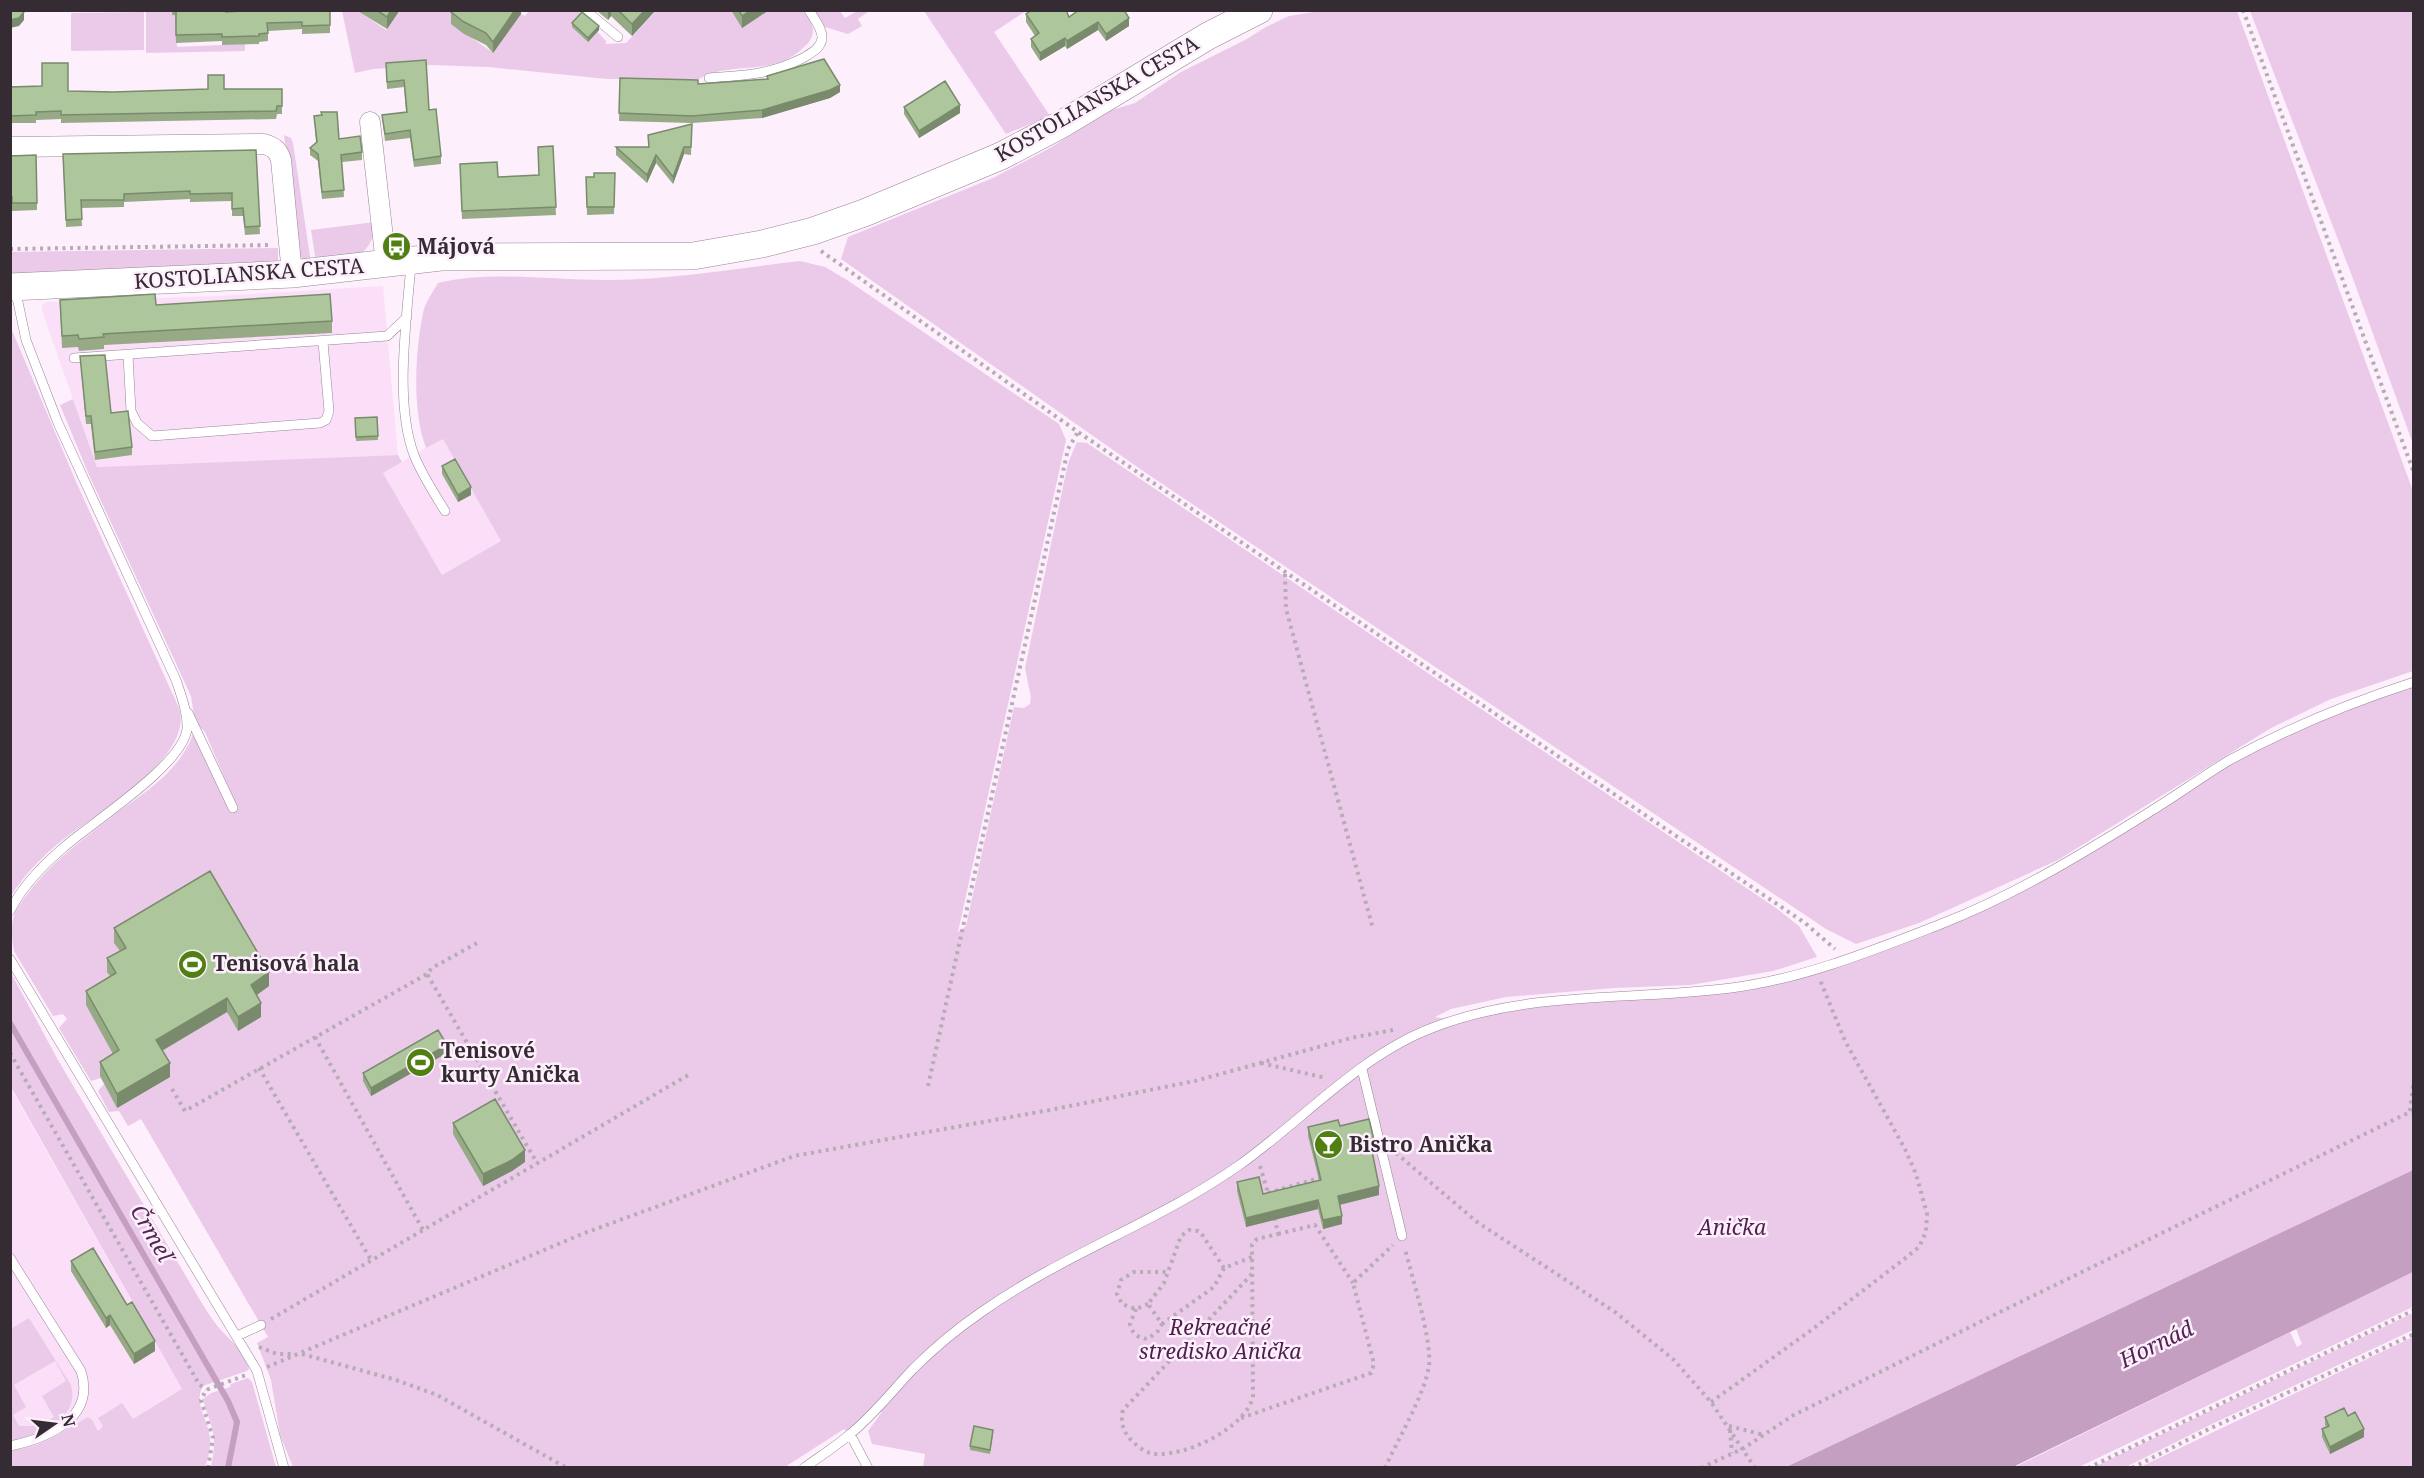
<svg xmlns="http://www.w3.org/2000/svg" width="2424" height="1478" font-family="'Noto Serif',serif">
<rect width="100%" height="100%" fill="#fdeffc"/>
<path fill="#fbdff9" d="M383,286L398,455L97,467L42,311V305L47,302L219,296Z
M443,438L502,541L442,575L383,473Z
M10,1087L202,1424L11,1467Z"/>
<path fill="#ebcae9" fill-rule="evenodd" d="M146,11H172V14L175,15L177,47L245,44V51L146,53Z
M342,11H358L386,30L400,11H461L452,24L492,52L521,14L525,16L529,11H578L606,41V44L626,43L656,11H803C807,16 813,24 813,31C813,37 809,43 804,47C774,78 731,60 699,79H607L488,67L432,65L373,69L355,73Z
M814,11H840L845,18L857,11H869L858,19L862,26L848,34L825,27Z
M924,11H1026L994,32L1050,116L1006,134Z
M1320,11H2237L2413,491V671L2331,699L2271,728L2058,860L1919,923L1856,944L1826,929L1143,471L841,259L848,237L993,178L1050,148L1112,110L1135,103L1181,72L1245,40L1266,27L1289,16Z
M2250,11H2413V444L2352,276Z
M144,12V50L71,51V13Z
M284,135L291,138L293,143L311,263L304,261L300,256Z
M375,222C372,262 349,258 316,262L311,230Z
M278,248V262L11,274L10,252Z
M800,261L825,267L847,280L1059,424L1066,440L958,932L966,926L1014,707L1024,708L1030,704L1031,698L1025,668L1068,463L1077,442L1087,443L1776,908L1799,926L1817,957L1773,971L1690,985L1614,988L1506,997L1451,1009L1435,1017L1453,1020L1494,1009L1730,988L1846,959L2023,886L2249,751L2413,682V1170L1786,1467H923L925,1454L872,1444L868,1431L882,1412L872,1413L850,1434L844,1429L785,1467H293L280,1435L271,1380L257,1343L268,1337L141,1119L128,1126L119,1111L109,1112L98,1091L104,1084L101,1078L91,1081L59,1028L67,1019L63,1014L53,1016L14,951C12,941 11,929 13,919C16,907 25,898 32,888C56,858 88,836 118,812C147,791 181,769 193,734L231,813L238,810L205,732L195,722L191,696L89,475L60,405L73,399L97,467L398,455L402,462L383,473L442,575L501,541L443,439L426,448C412,411 415,352 423,313C425,303 433,292 438,283C494,270 555,281 612,280C675,279 738,268 800,261Z
M11,328L77,484L179,708C196,760 86,818 53,848C37,862 22,878 11,896Z
M10,971L58,1060L203,1305C208,1313 214,1322 220,1329C232,1342 244,1351 249,1369L247,1371L203,1386C193,1404 208,1419 210,1438C211,1448 208,1458 205,1467H11V1451L36,1445L54,1437L88,1417L92,1420L98,1431L103,1426L98,1418L122,1403L133,1419L182,1389L11,1087Z
M2413,1272V1307L2079,1467L2013,1468L2290,1332L2297,1347L2302,1344L2296,1329Z
M2413,1313V1330L2212,1424L2126,1467H2094Z
M29,1318L71,1385C81,1420 37,1435 11,1442V1329ZM55,1361L66,1381L42,1396L54,1417L38,1426H19L13,1415L26,1407L14,1385Z
M2413,1337V1467L2138,1468Z
M248,1378L252,1382L276,1467H211C218,1432 212,1431 203,1399L211,1393L230,1387L231,1384Z"/>
<path fill="#c49fc2" d="M2413,1170V1272L2013,1467H1786Z"/>
<g fill="none" stroke-linecap="round" stroke-linejoin="round">
<path stroke="#c49fc2" stroke-width="6" d="M10,1023L228,1401L237,1422L228,1468"/>
<defs>
<path id="lane" d="M585,10L618,37
M709,78C745,75 770,75 803,58C811,53 820,49 822,39C823,29 814,19 809,10
M411,263C407,319 394,402 414,455C422,475 434,493 445,511
M128,355L131,411L137,423L152,436L320,423L326,420L329,411L323,342
M74,358L387,336L407,317
M188,713L233,808
M10,911C22,886 42,866 63,848C91,823 183,765 187,729C188,713 181,695 176,680L58,423L26,340L15,288
M10,959L257,1371L284,1468
M1362,1069L1402,1236
M10,1258L81,1371C96,1418 48,1438 10,1446
M237,1336L261,1325
M850,1434L868,1468
M804,1468C819,1457 835,1447 849,1435C873,1416 892,1391 913,1369C934,1348 958,1328 983,1311C1064,1254 1158,1222 1238,1166C1301,1122 1360,1055 1432,1028C1528,990 1631,1001 1731,988C1803,979 1874,950 1941,924C2015,895 2084,853 2151,811C2177,795 2202,777 2228,761C2288,728 2349,703 2414,682"/>
<path id="street" d="M370,122L386,264
M10,147L264,144C274,147 278,150 281,160L292,274"/>
<path id="secondary" d="M10,287L292,274L441,257L693,256L762,244L813,231L864,213L1001,156L1062,124L1208,36L1259,10"/>
</defs>
<use href="#lane" stroke="#988497" stroke-width="10"/>
<use href="#street" stroke="#988497" stroke-width="21"/>
<use href="#secondary" stroke="#988497" stroke-width="28"/>
<path stroke="#b7abb6" stroke-width="4" stroke-dasharray="3 4.5" stroke-linecap="butt" d="M2243,10L2414,473
M10,249L271,245
M821,251L1078,432L1805,923L1835,949
M1285,574L1286,609L1373,929
M477,943L432,968L427,974L537,1163
M315,1037L423,1230
M10,1053L199,1384L206,1390
M1261,1063L1326,1078
M259,1068L371,1260
M928,1086L1068,449L1078,432
M172,1089L185,1111L427,974
M2410,1111L2414,1079
M1396,1153L1477,1222L1615,1312L1674,1360L1711,1402L1755,1468
M1260,1166L1268,1193
M1268,1193L1319,1178
M1278,1234L1315,1225L1353,1283
M1224,1268L1201,1233L1198,1231L1189,1230L1181,1236L1164,1283L1148,1304L1162,1324L1214,1287L1224,1268L1252,1257
M1252,1274L1123,1410C1120,1422 1123,1431 1131,1440C1136,1445 1143,1451 1150,1453C1181,1460 1247,1428 1253,1396L1252,1245L1257,1239L1278,1234L1275,1220
M1148,1304L1136,1309L1122,1304L1117,1294L1121,1280L1134,1272H1169
M1136,1309L1130,1324C1132,1333 1137,1338 1148,1339L1158,1331L1162,1324
M271,1319L690,1074
M259,1347L277,1354H295
M302,1354L396,1380L437,1395L567,1468
M267,1367L582,1234L794,1156L1050,1110L1195,1081L1351,1038L1393,1030
M1711,1402L1810,1331L1903,1260L1919,1247L1926,1232L1927,1214L1916,1174L1905,1149L1845,1041L1820,980
M1241,1418L1371,1373L1374,1364L1353,1283L1393,1245
M1729,1426L1764,1435
M1730,1430L1732,1453
M208,1468L213,1438L201,1400L206,1390L246,1375
M1385,1468C1398,1439 1424,1396 1429,1366C1432,1340 1412,1277 1405,1249
M1701,1468L1744,1448L1792,1416L2000,1312L2414,1110
M2088,1468L2414,1310
M2132,1468L2211,1428L2414,1334"/>
<use href="#lane" stroke="#fff" stroke-width="9"/>
<use href="#street" stroke="#fff" stroke-width="20"/>
<use href="#secondary" stroke="#fff" stroke-width="27"/>
</g>
<path fill="#95aa85" d="M172,10H226V12L330,10V33L302,34V29L268,31V41L259,42V44L222,45V41L176,43L175,15H172Z
M356,10H400L387,29Z
M521,10V14L493,53L486,45L464,34L451,24V12Z
M596,10H656L632,36L613,18L611,16L608,20Z
M731,10H769L742,28Z
M1026,14L1069,17L1129,26L1106,41L1098,30L1067,49L1065,46L1040,61L1031,47V39L1035,36L1026,22Z
M572,23L599,30L588,42L572,27Z
M426,60L429,110L441,156V164L414,167L410,138L385,141L382,115L406,112L404,87L387,89L386,63Z
M767,76L840,92L830,98L762,118L692,123L619,121L620,78L698,84L767,79Z
M42,86L68,91L113,92L224,89H282V114H277L276,119L61,123V119L36,120V123H10V87Z
M904,107L960,113L919,138L904,114Z
M314,116L339,139L362,152V160L342,162L344,197L322,199L318,161L310,155V148L316,142Z
M692,124L691,155L684,154L673,184L656,163L647,183L616,155V147H648V135Z
M553,146L556,215L462,219L460,172L498,177L539,175Z
M256,150L260,234L245,235L243,216H232V201L190,202V199L124,202V207L81,208L82,226L66,227L63,161Z
M36,155L37,210L12,211V205H10V156Z
M615,173L614,214L587,215L586,177H594Z
M60,300L156,305L332,321V333L104,345V349L79,351L78,347L62,348Z
M80,356L111,413L132,447V455L95,460L91,424H86Z
M377,417L378,440L356,441L355,418Z
M442,466L471,495L458,502L442,474Z
M114,928L269,986L257,995L261,1017L238,1031L227,1012L162,1051L170,1077L117,1108L100,1076V1062L113,1054L86,1005V991L110,976L107,972V958L120,951L114,943Z
M447,1053L371,1096L363,1081V1073Z
M453,1123L525,1162L512,1171L483,1186L453,1134Z
M1340,1126L1374,1148L1371,1149L1379,1195L1340,1205L1342,1224L1323,1229L1318,1209L1246,1227L1237,1191V1182L1263,1194L1319,1180L1308,1136V1127Z
M71,1261L155,1351L134,1364L110,1325L106,1328L71,1271Z
M2325,1417L2364,1437L2330,1454L2322,1437V1429L2326,1427L2325,1425Z
M993,1434L990,1454L970,1450V1446Z"/>
<path fill="#798b6c" d="M391,10H400L387,29V17Z
M515,10H521V14L493,53V42Z
M608,10H611V16L608,20Z
M645,10H656L632,36V24Z
M751,10H769L742,28V16Z
M24,12V20L19,26L10,28V20Z
M1129,18V26L1106,41V34Z
M1098,22V30L1067,49V41Z
M599,26V30L588,42V38Z
M1065,38V46L1040,61V53Z
M840,85V92L830,98L762,118V110Z
M960,105V113L919,138V131Z
M684,147V154L673,184V177Z
M656,155V163L647,183V175Z
M471,487V495L458,502V495Z
M269,972V986L251,999V985Z
M227,998V1012L156,1054V1040Z
M261,1003V1017L238,1031V1017Z
M447,1045V1053L371,1096V1088Z
M170,1063V1077L117,1108V1094Z
M1374,1140V1148L1370,1150V1141Z
M525,1150V1162L512,1171L483,1186V1174Z
M1379,1186V1195L1338,1205V1196Z
M1318,1200V1209L1246,1227V1218Z
M1342,1216V1224L1323,1229V1220Z
M110,1315V1325L106,1328V1318Z
M155,1341V1351L134,1364V1354Z
M2364,1429V1437L2330,1454V1447Z"/>
<path fill="#adc69b" stroke="#798b6c" stroke-width="1.5" d="M10,10H24V12L19,18L10,20Z
M176,10H226V12L260,10H330V25L302,26V22L267,23L268,33L259,34V36L222,37V34L176,35Z
M376,10H391L387,17Z
M452,10H515L493,42L486,33L464,22L451,12Z
M618,10H645L632,24Z
M739,10H751L742,16Z
M1032,10H1066L1069,17L1079,10H1124L1129,18L1106,34L1098,22L1067,41L1065,38L1040,53L1031,39L1039,33L1026,14Z
M582,12L599,26L588,38L572,23Z
M824,59L840,85L830,90L762,110L692,116L619,113L620,78L698,80V84L768,79L767,76Z
M426,60L429,110L436,109L441,156L414,160L410,130L385,134L382,115L407,112L404,80L387,82L386,63Z
M42,63H68V91L113,92L208,89V75H224V89H282V106H277L276,111L61,115V111L36,112V115L10,116V87L42,86Z
M945,81L960,105L919,131L904,107Z
M321,112H337L339,139L360,136L362,152L341,155L344,190L322,192L318,154L310,148L317,142L314,116L322,115Z
M692,124L691,147H684L673,177L656,155L647,175L616,147H649L648,135Z
M553,146L556,207L462,211L460,164L497,162L498,177L539,175L538,147Z
M256,150L260,226L245,227L243,208L232,209V193L190,194V191L124,194V200H81L82,219L66,220L63,154Z
M36,155L37,203H12V197H10V156Z
M594,173H615L614,207H587L586,177H594Z
M155,294L156,305L330,294L332,321L103,334L104,337L79,339L78,335L62,336L60,300Z
M105,355L111,413L128,411L132,447L95,452L91,416H86L80,356Z
M377,417L378,436L356,437L355,418Z
M455,459L471,487L458,495L442,466Z
M210,871L269,972L251,985L261,1003L238,1017L227,998L156,1040L170,1063L117,1094L100,1062L119,1050L86,991L116,973L107,958L126,948L114,928Z
M438,1030L447,1045L371,1088L363,1073Z
M495,1099L525,1150L512,1160L483,1174L453,1123Z
M1369,1119L1374,1140L1370,1141L1379,1186L1338,1196L1342,1216L1323,1220L1318,1200L1246,1218L1237,1182L1259,1177L1263,1194L1321,1180L1308,1127L1338,1120L1340,1126Z
M93,1248L127,1305L132,1302L155,1341L134,1354L110,1315L106,1318L71,1261Z
M2344,1408L2348,1416L2355,1412L2364,1429L2330,1447L2322,1429L2329,1426L2325,1417Z
M974,1426L993,1430L990,1450L970,1446Z"/>
<defs>
<symbol id="bus-disc" viewBox="-11 -11 22 22"><circle r="9.5" fill="#4f8011" stroke="#fdeffc"/><path d="M-5-6H5V4H4V6H2V4H-2V6H-4V4H-5ZM-3.5-4V0h7V-4ZM-3.5 1.2v1.5H-2V1.2ZM2 1.2v1.5H3.5V1.2Z" fill="#fff"/></symbol>
<symbol id="stadium-disc" viewBox="-11 -11 22 22"><circle r="9.5" fill="#4f8011" stroke="#fdeffc"/><path d="M0-5a6.5 5 0 1 0 0 10a6.5 5 0 1 0 0-10ZM-3.5-1.8h7v3.6h-7Z" fill="#fff"/></symbol>
<symbol id="bar-disc" viewBox="-11 -11 22 22"><circle r="9.5" fill="#4f8011" stroke="#fdeffc"/><path d="M-6-5H6L.8 .8V4.5H3.5V6h-7V4.5H-.8V.8Z" fill="#fff"/></symbol>
</defs>
<g fill-rule="evenodd">
<use href="#bus-disc" x="380" y="230" width="33" height="33"/>
<use href="#stadium-disc" x="176" y="948" width="33" height="33"/>
<use href="#stadium-disc" x="404" y="1046" width="33" height="33"/>
<use href="#bar-disc" x="1312" y="1128" width="33" height="33"/>
</g>
<g text-anchor="middle" stroke-width="5" stroke-linejoin="round" paint-order="stroke">
<g font-size="21" fill="#342b33" stroke="#fdeffc">
<text transform="translate(1097 99) rotate(-30)" y="7">KOSTOLIANSKA CESTA</text>
<text transform="translate(249 274) rotate(-4)" y="7">KOSTOLIANSKA CESTA</text>
</g>
<g font-size="21" font-weight="bold" fill="#342b33" stroke="#fdeffc" text-anchor="start">
<text x="417" y="254">Májová</text>
<text x="213" y="971">Tenisová hala</text>
<text x="441" y="1058">Tenisové<tspan x="441" dy="24">kurty Anička</tspan></text>
<text x="1349" y="1152">Bistro Anička</text>
</g>
<g font-size="21" font-style="italic" fill="#4d1f4c" stroke="#fdeffc">
<text x="1732" y="1235">Anička</text>
<text x="1220" y="1335">Rekreačné<tspan x="1220" dy="24">stredisko Anička</tspan></text>
</g>
<g font-size="22" font-style="italic" fill="#532552" stroke="#fdeffc">
<text transform="translate(152 1233) rotate(60)" y="8">Črmeľ</text>
<text transform="translate(2156 1344) rotate(-26)" y="8">Hornád</text>
</g>
</g>
<rect width="2424" height="1478" fill="none" stroke="#342b33" stroke-width="24"/>
<g transform="translate(54 1424) rotate(76)" stroke="#fdeffc" stroke-width="4.5" paint-order="stroke">
<path d="M0-4.5L10 22L0 15L-10 22Z" fill="#342b33"/>
<text y="-9" font-size="16" font-weight="bold" text-anchor="middle" fill="#342b33">N</text>
</g>
</svg>
